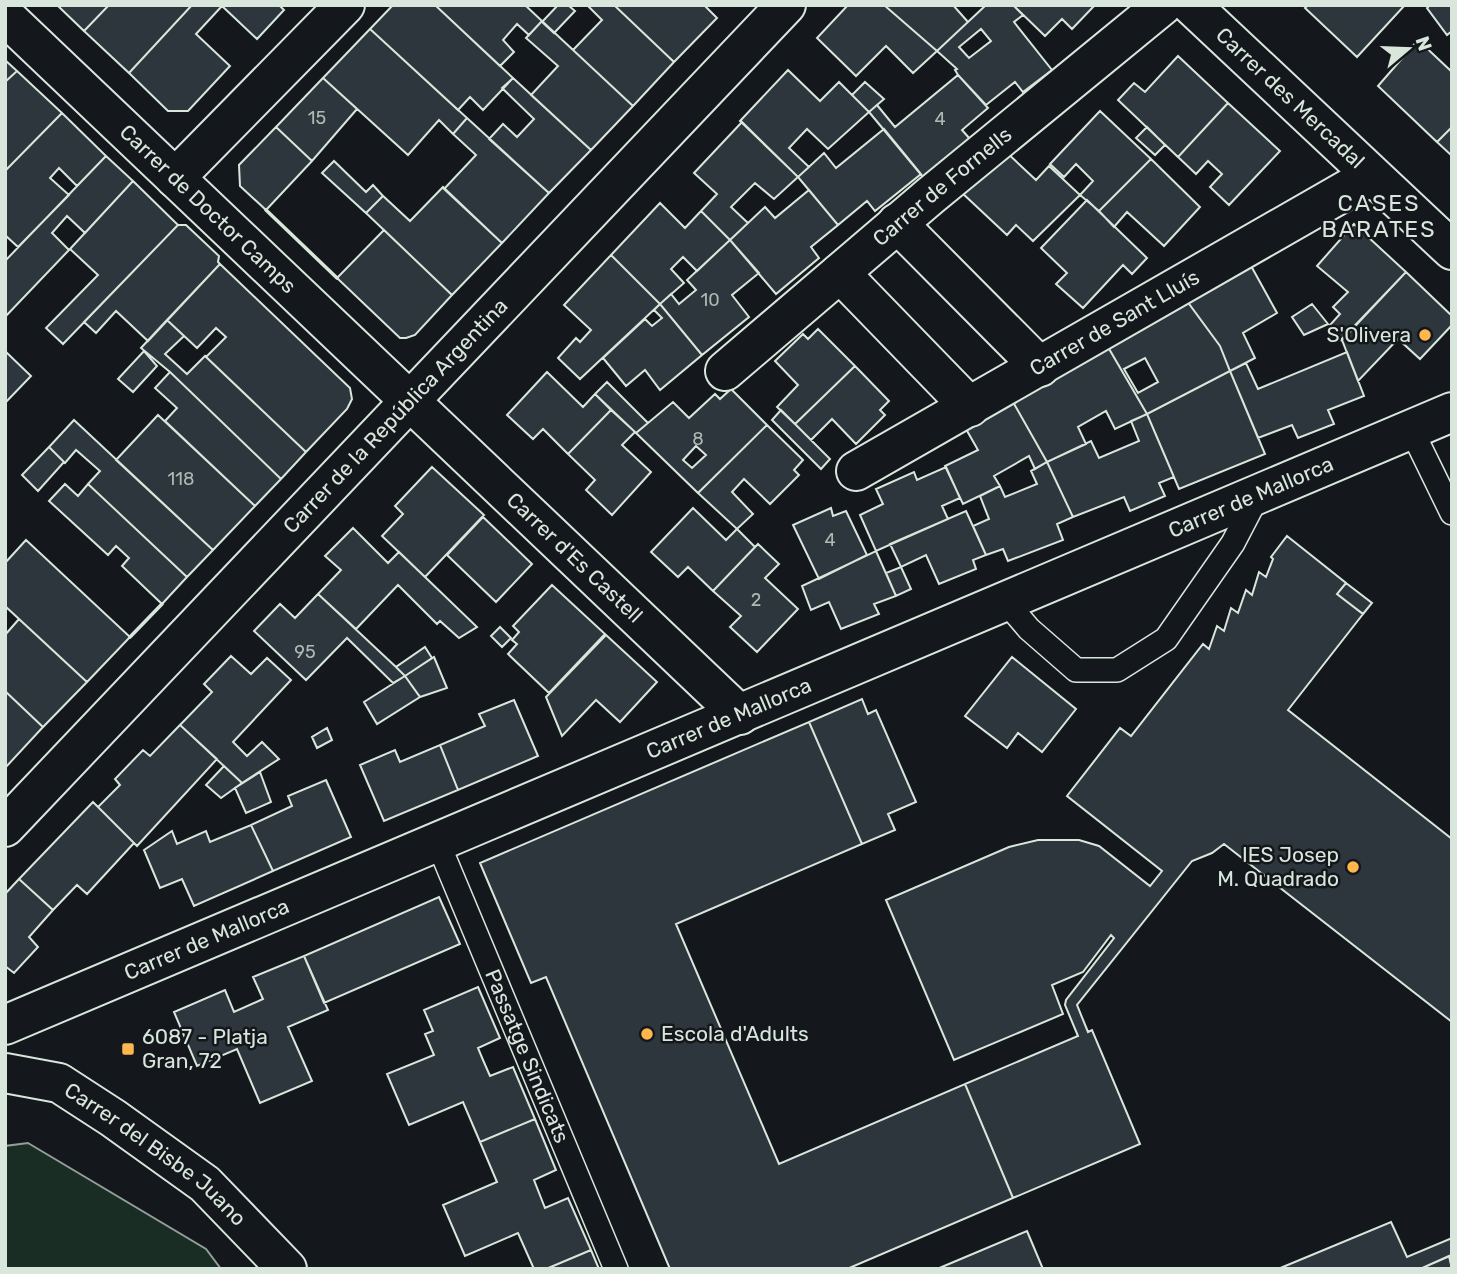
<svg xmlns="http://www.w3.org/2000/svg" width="1457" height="1274" font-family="Rubik,sans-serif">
<rect width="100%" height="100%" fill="#14181c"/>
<path fill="#1a2d24" stroke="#939e99" stroke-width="2" d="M28,1143L206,1249L221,1269H5V1146Z"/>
<path fill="#2c363c" stroke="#d8e6dc" stroke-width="2" fill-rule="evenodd" d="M57,5H109L84,31Z
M109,5H192L129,73L84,31Z
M192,5H279L284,10L257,39L222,6L196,34L230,66L188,111H168L129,73Z
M393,5H435L513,78L483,110L470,97L458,110L370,29Z
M435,5H525L542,21L529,35L517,24L503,40L514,52L500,66Z
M558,5H568L575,11L554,33L542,22Z
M587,5H614L674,62L633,106L573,50L602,20Z
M704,5L717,18L674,62L614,5Z
M848,5H884L937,51L913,73L886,46L856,76L817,38Z
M884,5H953L968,22L937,51Z
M986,5H1013L1023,15L1014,22L1052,70L1023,92L1015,82L986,105L958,75L955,70L957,69L937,51ZM981,29L991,41L969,58L959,47Z
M1013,5H1095L1072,29L1062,19L1045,36Z
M1308,5H1405L1357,57L1305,8Z
M1430,5H1452V31L1447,35L1427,8Z
M542,21L633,106L591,150L531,95L558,66L526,38Z
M370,29L467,118L453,134L439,120L408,155L323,78Z
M1418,40L1452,72V127L1437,142L1378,86Z
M1178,56L1228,103L1178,157L1118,100L1134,83L1145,92Z
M5,60L17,71L5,82Z
M788,70L820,101L839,82L869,112L828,149L807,129L789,148L809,167L798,177L740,121Z
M17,71L62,113L5,171V82Z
M958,75L988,108L962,130L970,139L923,177L869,112L877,105L895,127Z
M323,78L357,109L312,161L276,127Z
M513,78L591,150L549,193L489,139L503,124L517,137L534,119L502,88Z
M865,82L884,99L869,112L852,95Z
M1228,103L1280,151L1229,205L1210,187L1222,174L1208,161L1196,174L1178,157Z
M1100,111L1151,159L1099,211L1080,195L1093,181L1076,164L1064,177L1050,164Z
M62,113L106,156L77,186L59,168L50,178L69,195L18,247L5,235V171Z
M467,118L549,193L502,243L444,189L476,155L453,134Z
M742,122L798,177L774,199L755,183L731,207L748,223L730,240L701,211L717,194L694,173Z
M276,127L312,161L266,210L240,186L239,165Z
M1147,127L1165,145L1155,155L1136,138Z
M1452,127V156L1437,142Z
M884,129L921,174L875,211L867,201L838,225L798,177L824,153L836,168Z
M1005,151L1036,180L1049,166L1080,195L1033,241L1016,225L1007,235L960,191Z
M106,156L133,181L85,233L67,216L52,233L69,250L5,317V261Z
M1151,159L1200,207L1164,246L1127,212L1114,227L1099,211Z
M334,161L366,192L373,185L383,196L366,213L322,173Z
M133,181L178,225L63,344L46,328L98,275L70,249Z
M443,187L502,243L452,295L366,213L383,196L410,221Z
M809,190L838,225L811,247L819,258L776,294L730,240L765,207L775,218Z
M1087,200L1147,258L1132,274L1123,265L1083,308L1056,284L1067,273L1041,248Z
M660,203L685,228L701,211L730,240L697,271L683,257L671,269L684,283L660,304L611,255Z
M1354,224L1406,272L1341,340L1330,325L1340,314L1333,307L1348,292L1317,266Z
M178,225H186L219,256L218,262L220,264L148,341L116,311L96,333L84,322Z
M384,230L452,295L415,335L406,338H400L337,278Z
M730,240L759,273L732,295L749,317L702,355L660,304L671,294L679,304L696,290L687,280Z
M611,255L660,304L580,379L558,358L576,338L580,342L591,330L564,305Z
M220,264L350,388L352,399L347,409L306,452L206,357L226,337L216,328L197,348L167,320Z
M1250,264L1277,313L1243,333L1255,358L1230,371L1220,346L1187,301Z
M1406,272L1452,316V325L1420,359L1398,339L1358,381L1342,340Z
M1187,301L1220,346L1230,371L1147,414L1108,347ZM1145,358L1158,382L1138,393L1124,369Z
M660,304L702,355L660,390L645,370L626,386L603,358L645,319L652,326L662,318L654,310Z
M1312,304L1328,324L1304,335L1292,317Z
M167,320L184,336L165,354L187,374L205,356L306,452L281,479L170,372L141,348Z
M818,329L855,366L795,424L777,407L798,385L775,361L803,334L808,339Z
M1108,347L1147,414L1115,429L1106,411L1078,427L1086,444L1047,462L1013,402Z
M5,351L31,376L5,403Z
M144,351L157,366L133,392L118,379Z
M1347,352L1364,396L1328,410L1334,424L1298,438L1292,425L1258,438L1230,371L1246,363L1258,389Z
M855,366L889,401L880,410L885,415L856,444L832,419L811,440L795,424Z
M1230,371L1265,454L1179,489L1147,414Z
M170,372L281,479L255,506L165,421L177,408L155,388Z
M547,372L583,407L595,394L611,410L568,454L543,429L533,439L507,415Z
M607,382L648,423L636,433L595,394Z
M731,389L767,425L698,493L636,433L673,402L689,418L715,394L720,399ZM696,446L706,455L692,468L683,460Z
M1013,402L1047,462L1035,469L1029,456L994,476L1000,486L963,504L945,466L978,450L966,429Z
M611,410L635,432L622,445L651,472L612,515L586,490L595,480L568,454Z
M781,410L830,459L821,469L772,420Z
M1147,414L1174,477L1159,483L1165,496L1130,511L1124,497L1073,517L1047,462L1091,441L1099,458L1139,441L1131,421Z
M158,415L255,506L213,550L116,460Z
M74,420L213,550L187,577L88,484L100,471L76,450L65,463L49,447Z
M767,425L803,460L794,470L799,475L770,504L744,479L732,492L753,514L737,529L698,493Z
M49,447L64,462L38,491L22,475Z
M1047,462L1073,517L1057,524L1063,540L1008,561L1003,549L986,555L973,526L989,519L980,496L1000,486L1005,497L1037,484L1031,471Z
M432,467L484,515L425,577L382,536L403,514L395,506Z
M946,467L960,498L942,506L948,519L876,551L860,515L883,504L876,489L914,472L917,480Z
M65,484L78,496L88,484L187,577L162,604L122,566L129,558L116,546L108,555L49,501Z
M693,508L726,540L737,529L755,547L713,591L688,567L678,577L651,552Z
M831,508L833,516L846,511L867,555L819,579L793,525Z
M966,511L986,555L973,560L976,569L939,584L926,555L901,567L890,544Z
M483,517L532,564L496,602L447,555Z
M353,528L388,563L399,552L477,627L459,638L440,621L437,624L398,585L356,629L318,594L341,570L325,556Z
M1287,536L1346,583L1337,594L1363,614L1288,710L1452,839V1022L1224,844L1212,853L1192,861L1077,1005L1088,1032L1092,1030L1140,1144L1013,1198L965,1084L1078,1036L1065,1005L1066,1000L1114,938L1111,935L1083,972L1052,985L1063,1014L954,1060L886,900L1009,847L1038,840H1079L1099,846L1150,886L1162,871L1067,796L1120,728L1131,736L1203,644L1209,649L1217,626L1224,631L1231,608L1238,613L1246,590L1252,595L1259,572L1266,577L1273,559L1271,557Z
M26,540L130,637L87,682L5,606V563Z
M758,544L779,564L765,578L798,609L757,652L730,627L741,616L713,591Z
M876,551L896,596L874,604L879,614L841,629L829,602L811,610L802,586Z
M901,567L911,589L896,596L886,573Z
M1346,583L1372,603L1363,614L1337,594Z
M552,585L605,634L549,693L508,654L517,644L512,640L519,632L513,626Z
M318,594L396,667L405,676L393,683L347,638L306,680L254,631L280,604L295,618Z
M19,619L87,682L43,727L5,691V635Z
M500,627L511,638L502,647L491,636Z
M606,635L657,682L620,722L596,700L562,736L546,697Z
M425,647L432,658L405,676L396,667Z
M231,656L251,674L267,658L291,680L233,742L247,756L262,742L279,759L242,783L180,725L212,692L204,684Z
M434,657L447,688L420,697L405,676Z
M1012,657L1076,709L1042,752L1018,733L1007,748L965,716Z
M405,676L420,697L377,724L364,702Z
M5,691L43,727L5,768Z
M862,699L868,714L876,710L916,802L888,814L895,830L862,844L809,722Z
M514,700L538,756L458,790L440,745L485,726L479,714Z
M809,722L862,844L676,924L779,1164L965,1084L1013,1198L847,1269H670L546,977L531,983L480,863Z
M180,725L217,759L137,846L98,807L120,785L115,779L143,750L150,756Z
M327,728L332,740L317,748L312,737Z
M440,745L458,790L384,821L360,765L395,750L400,762Z
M224,766L242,783L221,798L206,785Z
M260,772L271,802L246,813L235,788Z
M326,780L351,837L273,871L251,825L292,806L288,796Z
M93,802L134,843L87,894L77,885L53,910L19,879Z
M251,825L273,871L194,906L182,879L160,888L144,850L172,831L177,844L206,831L210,842Z
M19,879L53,910L29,937L38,947L14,973L5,966V894Z
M439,897L460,944L324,1003L304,956Z
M304,956L328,1010L288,1027L312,1081L260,1103L237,1049L197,1066L174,1012L225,990L234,1012L263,999L253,977Z
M478,987L500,1038L478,1048L483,1060L490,1076L513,1067L535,1119L480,1142L463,1102L409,1125L387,1074L434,1055L425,1034L433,1031L424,1010Z
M535,1119L556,1170L534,1180L545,1208L568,1198L591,1250L546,1269H534L518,1233L465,1256L443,1205L497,1182L480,1142Z
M1391,1222L1407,1257L1452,1238V1255L1420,1269H1278Z
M1027,1231L1043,1269H937Z
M591,1250L599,1269H546Z
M1449,1256L1452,1269H1420Z"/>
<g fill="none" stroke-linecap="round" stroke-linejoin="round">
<defs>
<g id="lane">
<path d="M1411,429L1452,513"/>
<path d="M1006,602L1029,629L1076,670H1117L1166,639L1233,543L1258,495"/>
<path id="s1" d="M438,843L616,1269"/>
</g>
<g id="street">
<path id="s2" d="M1191,5L1452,250"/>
<path id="s3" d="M5,16L740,715"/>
<path d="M175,178L345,5"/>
<path d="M897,223L1040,367"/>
<path d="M840,273L970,407"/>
<path id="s4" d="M725,371L930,196L1163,5"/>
<path id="s5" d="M856,471L1371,176"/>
<path id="s6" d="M5,827L786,5"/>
<path id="s7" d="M5,1025L1452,412"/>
<path id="s8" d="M5,1073L59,1083L113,1118L205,1184L287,1269"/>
</g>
</defs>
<use href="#lane" stroke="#d8e6dc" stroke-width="26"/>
<use href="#street" stroke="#d8e6dc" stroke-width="42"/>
<use href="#lane" stroke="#14181c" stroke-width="23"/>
<use href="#street" stroke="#14181c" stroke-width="38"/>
<path stroke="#d8e6dc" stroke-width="3.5" d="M266,210L337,278
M130,637L162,604"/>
</g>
<g fill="#ffb74d" stroke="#14181c" stroke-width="2.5">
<circle cx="1425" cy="335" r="7"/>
<circle cx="1353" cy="867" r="7"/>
<circle cx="647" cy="1034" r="7"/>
<rect x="121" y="1042" width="14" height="14" rx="3.5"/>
</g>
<g text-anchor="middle" stroke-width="5" stroke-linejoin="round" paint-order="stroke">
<g font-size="18" fill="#adbab4">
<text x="317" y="124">15</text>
<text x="940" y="125">4</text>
<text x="710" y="306">10</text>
<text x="698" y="445">8</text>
<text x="181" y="485">118</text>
<text x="830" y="546">4</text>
<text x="756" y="606">2</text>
<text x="305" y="658">95</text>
</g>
<g font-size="21" fill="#d8e6dc" stroke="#14181c">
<text dy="7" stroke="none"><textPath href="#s2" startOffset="136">Carrer des Mercadal</textPath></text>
<text dy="7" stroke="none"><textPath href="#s4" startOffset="285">Carrer de Fornells</textPath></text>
<text dy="7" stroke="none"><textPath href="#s3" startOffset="280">Carrer de Doctor Camps</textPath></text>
<text dy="7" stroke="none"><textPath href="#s5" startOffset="298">Carrer de Sant Lluís</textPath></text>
<text dy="7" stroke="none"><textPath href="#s6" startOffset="567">Carrer de la República Argentina</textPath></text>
<text dy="7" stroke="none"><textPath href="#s7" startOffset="1353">Carrer de Mallorca</textPath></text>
<text dy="7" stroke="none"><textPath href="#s3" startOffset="786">Carrer d'Es Castell</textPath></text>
<text dy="7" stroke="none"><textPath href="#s7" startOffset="786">Carrer de Mallorca</textPath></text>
<text dy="7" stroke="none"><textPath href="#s7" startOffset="219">Carrer de Mallorca</textPath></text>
<text dy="7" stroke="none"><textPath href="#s1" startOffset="231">Passatge Sindicats</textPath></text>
<text dy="7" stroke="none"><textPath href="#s8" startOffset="175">Carrer del Bisbe Juano</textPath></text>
</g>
<g font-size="21" fill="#d8e6dc" stroke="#14181c" text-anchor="end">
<text x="1411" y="342">S'Olivera</text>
<text x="1339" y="862">IES Josep<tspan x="1339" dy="24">M. Quadrado</tspan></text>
<text x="661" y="1041" text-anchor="start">Escola d'Adults</text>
<text x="142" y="1044" text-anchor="start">6087 - Platja<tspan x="142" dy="24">Gran, 72</tspan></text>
</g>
<g font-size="23" letter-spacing="2" fill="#d8e6dc" stroke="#14181c">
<text x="1379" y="211">CASES<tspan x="1379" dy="26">BARATES</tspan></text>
</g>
</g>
<rect width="1457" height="1274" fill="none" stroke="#d8e6dc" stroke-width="14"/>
<g transform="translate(1408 49) rotate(71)" stroke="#14181c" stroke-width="5" paint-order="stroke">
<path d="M0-5L12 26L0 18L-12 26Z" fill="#d8e6dc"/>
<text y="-10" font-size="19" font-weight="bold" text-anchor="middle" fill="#d8e6dc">N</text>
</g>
</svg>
